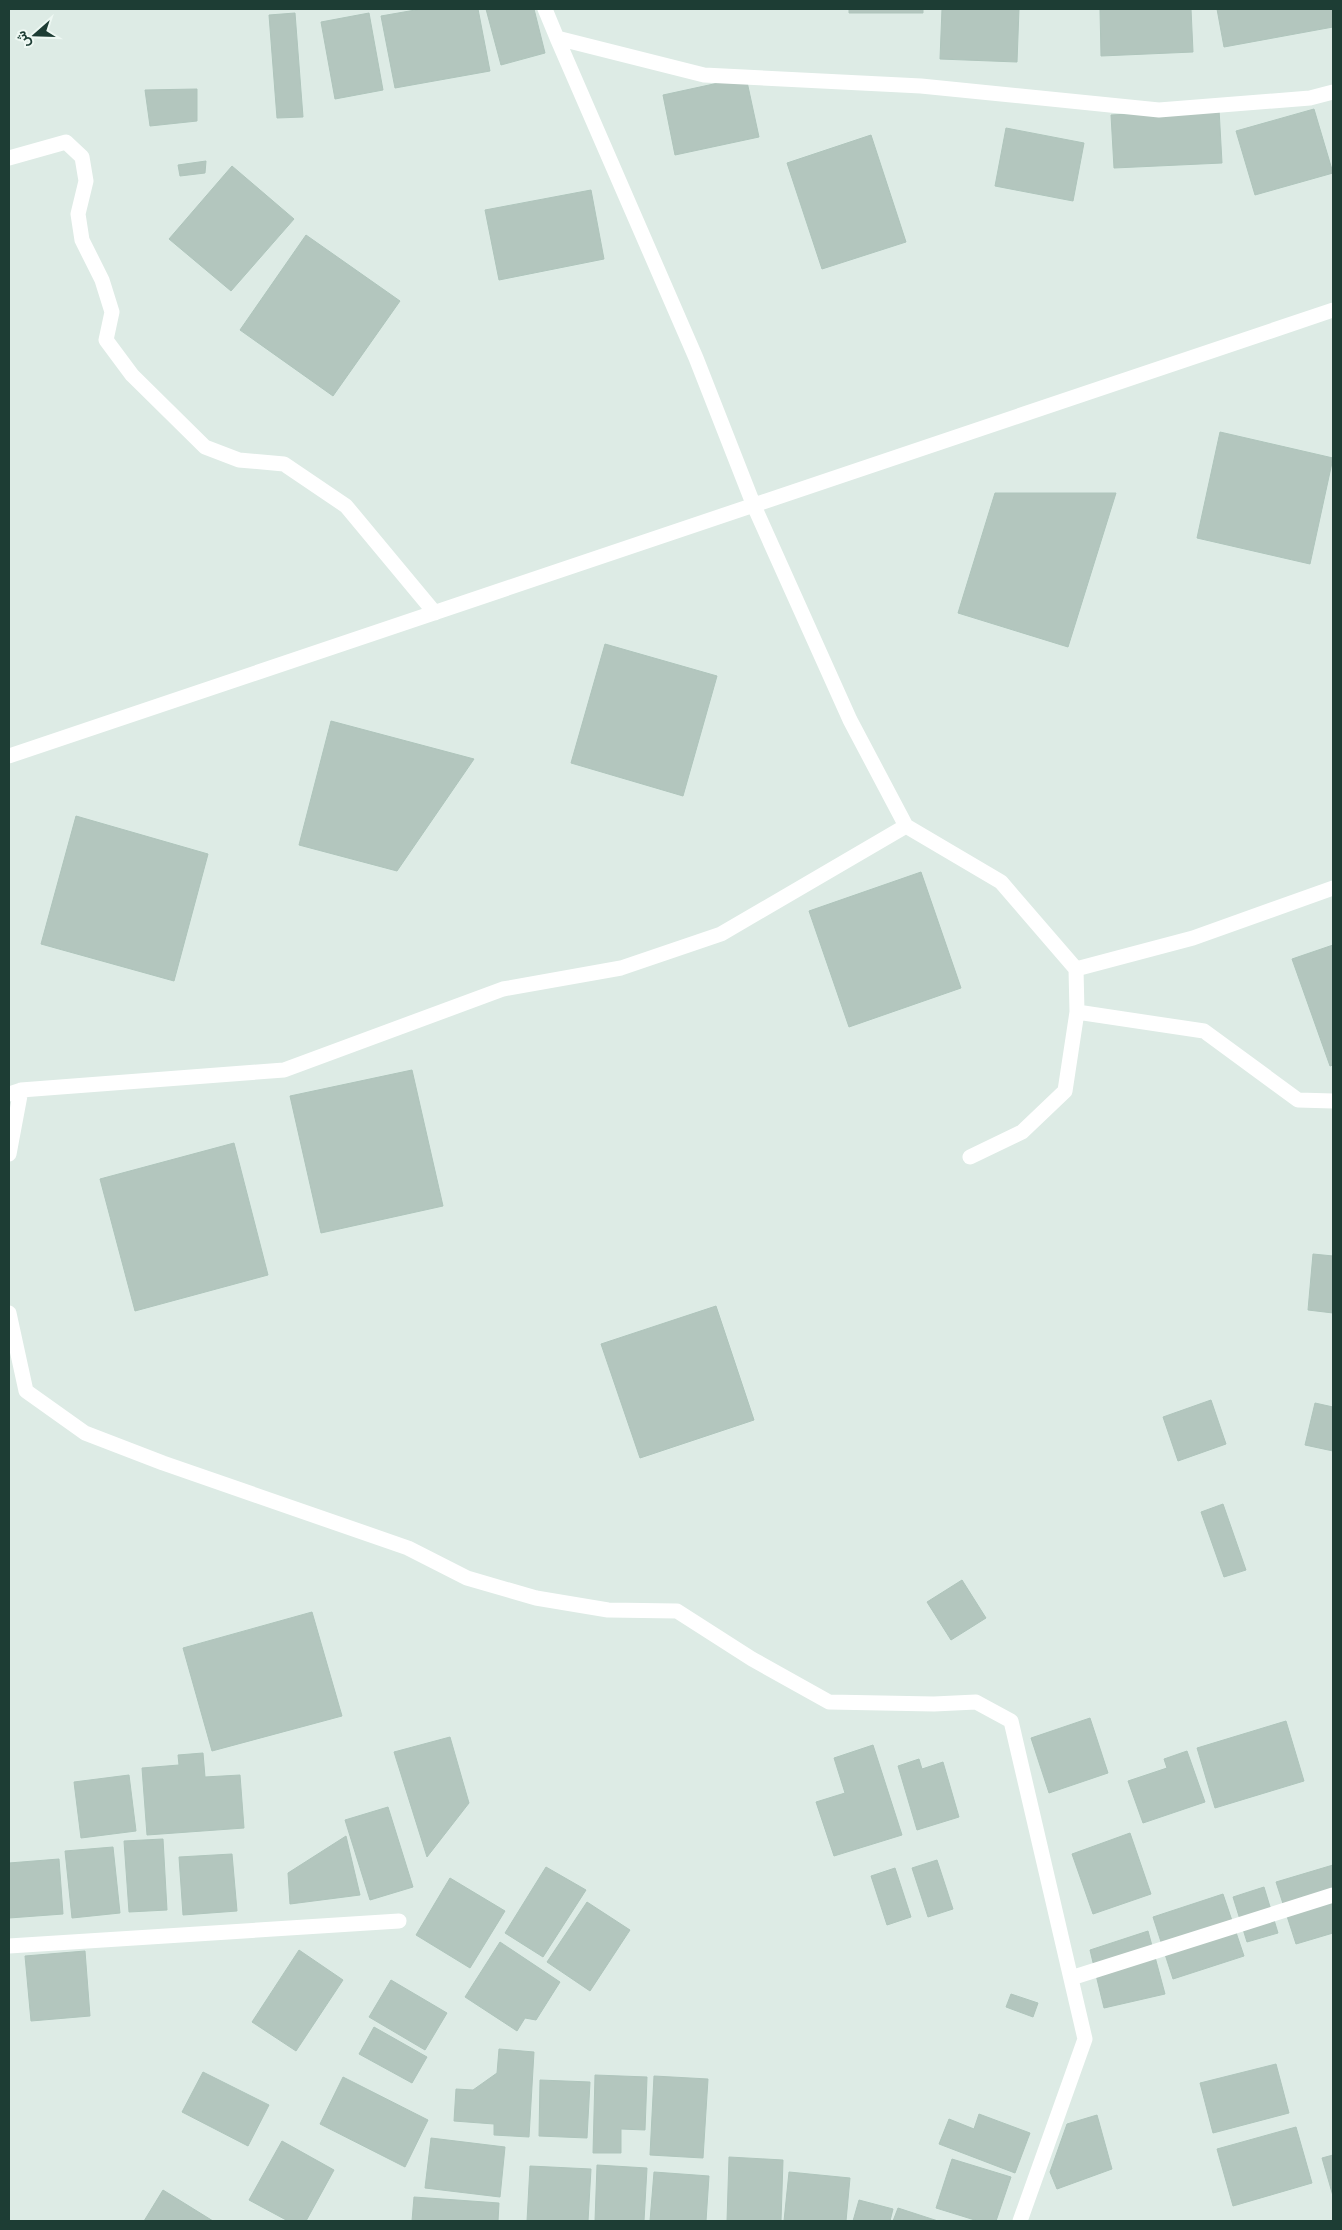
<svg xmlns="http://www.w3.org/2000/svg" width="1342" height="2230" font-family="Arial,Vazirmatn,sans-serif">
<rect width="100%" height="100%" fill="#ddebe5"/>
<path fill="#b3c6be" stroke="#afc5bc" d="M421,9H478L490,71L395,88L381,16Z
M486,9H534L545,53L501,65Z
M849,9H923V13H849Z
M942,9H1019L1017,62L940,59Z
M1100,9H1191L1193,52L1101,56Z
M1217,9H1333V27L1224,47Z
M295,13L303,117L277,118L269,15Z
M369,13L383,90L335,99L321,22Z
M746,77L759,137L675,155L663,95Z
M197,89V121L150,126L145,90Z
M1219,109L1222,163L1114,168L1111,115Z
M1314,109L1333,173L1255,195L1236,131Z
M1006,128L1084,143L1073,201L995,186Z
M871,135L906,242L822,269L787,163Z
M206,161L205,173L180,176L178,165Z
M232,166L294,219L231,291L169,239Z
M591,190L604,259L499,280L485,210Z
M306,235L400,301L333,396L240,330Z
M1220,432L1333,458L1310,564L1197,538Z
M995,493H1116L1068,647L958,613Z
M605,644L717,676L683,796L571,763Z
M331,721L474,759L397,871L299,845Z
M76,816L208,854L174,981L41,944Z
M921,872L961,988L849,1027L809,911Z
M1333,945V1065L1330,1066L1292,959Z
M412,1070L443,1206L321,1233L290,1096Z
M234,1143L268,1275L135,1311L100,1179Z
M1313,1254L1333,1256V1313L1308,1310Z
M716,1306L754,1420L640,1458L601,1344Z
M1211,1400L1226,1444L1178,1461L1163,1417Z
M1315,1403L1333,1407V1451L1305,1445Z
M1223,1504L1246,1570L1224,1577L1201,1512Z
M962,1580L986,1618L951,1640L927,1602Z
M312,1612L342,1716L212,1751L183,1648Z
M1090,1718L1108,1773L1049,1793L1031,1738Z
M1286,1721L1304,1781L1215,1808L1197,1748Z
M450,1737L469,1803L427,1857L394,1752Z
M873,1745L902,1835L834,1856L816,1802L845,1793L834,1758Z
M1187,1751L1205,1802L1143,1823L1128,1781L1167,1768L1164,1759Z
M203,1753L205,1777L240,1775L244,1828L147,1835L142,1768L179,1765L178,1755Z
M919,1759L922,1769L943,1762L959,1817L917,1830L898,1766Z
M129,1775L136,1831L81,1838L74,1782Z
M388,1807L413,1887L370,1900L345,1820Z
M1130,1833L1151,1894L1093,1914L1072,1854Z
M346,1836L360,1895L290,1904L288,1873Z
M163,1839L167,1910L129,1912L124,1841Z
M113,1847L120,1913L72,1918L65,1851Z
M232,1854L237,1911L183,1915L179,1857Z
M59,1859L63,1914L9,1918V1863Z
M937,1860L953,1909L928,1917L912,1868Z
M1333,1865V1933L1296,1944L1276,1882Z
M546,1867L586,1890L543,1957L505,1933Z
M895,1868L911,1917L887,1925L871,1876Z
M450,1878L505,1911L470,1968L416,1935Z
M1264,1887L1278,1933L1247,1942L1233,1897Z
M1223,1894L1244,1956L1173,1979L1153,1917Z
M587,1902L630,1930L590,1991L547,1962Z
M1148,1931L1165,1994L1104,2008L1090,1950Z
M500,1942L560,1982L536,2020L525,2018L517,2031L465,1997Z
M299,1950L343,1980L296,2051L252,2022Z
M85,1951L90,2016L31,2021L25,1956Z
M391,1980L447,2013L425,2050L369,2017Z
M1011,1994L1038,2003L1033,2017L1006,2007Z
M374,2027L427,2057L412,2083L359,2054Z
M499,2049L534,2052L529,2137L494,2135V2124L454,2121L456,2089L473,2090L497,2073Z
M1276,2064L1289,2113L1213,2133L1200,2083Z
M203,2072L269,2105L248,2146L182,2112Z
M595,2075L647,2077L645,2130L621,2129V2153H593Z
M654,2076L708,2079L703,2158L650,2155Z
M343,2077L428,2120L405,2167L320,2124Z
M540,2080L590,2082L587,2138L539,2136Z
M979,2114L1030,2133L1015,2173L939,2144L949,2119L974,2129Z
M1097,2115L1112,2169L1057,2189L1050,2172L1067,2124Z
M1296,2127L1312,2183L1233,2206L1217,2149Z
M431,2138L505,2147L500,2197L425,2188Z
M282,2141L334,2170L306,2221H288L249,2200Z
M1333,2155V2196L1322,2158Z
M729,2157L783,2160L781,2221H727Z
M952,2159L1011,2177L996,2221H978L936,2208Z
M597,2165L647,2168L644,2221H595Z
M530,2166L591,2169L588,2221H527Z
M654,2172L709,2176L706,2221H650Z
M789,2172L850,2178L846,2221H784Z
M163,2190L213,2221H144Z
M414,2197L499,2203L498,2221H412Z
M859,2200L893,2209L890,2221H853Z
M898,2208L938,2221H893Z"/>
<g fill="none" stroke-linecap="round" stroke-linejoin="round">
<path stroke="#fff" stroke-width="15" d="M545,9L557,38L704,75L921,86L1159,110L1310,98L1333,92
M557,38L696,358L754,506L850,720L906,826L1001,882L1076,969L1193,938L1333,888
M9,158L66,142L82,157L86,181L78,214L82,240L102,280L112,312L106,340L132,375L205,447L239,460L284,464L346,506L435,613
M9,756L1333,310
M1077,1012L1204,1031L1298,1100L1333,1101
M9,1094L21,1090L284,1070L503,989L621,968L721,934L906,826
M9,1154L21,1090
M970,1157L1022,1132L1065,1091L1077,1012L1076,969
M9,1313L26,1391L85,1433L163,1463L408,1548L467,1578L536,1598L608,1610L677,1611L752,1659L829,1702L934,1704L976,1702L1011,1721L1085,2039L1020,2221
M9,1946L399,1921
M1071,1978L1333,1895"/>
</g>
<rect width="1342" height="2230" fill="none" stroke="#1d3d34" stroke-width="20"/>
<g transform="translate(35 35) rotate(250)" stroke="#eef8f3" stroke-width="4" paint-order="stroke">
<path d="M0-4L9 19L0 12L-9 19Z" fill="#1d3d34"/>
<text y="-8" font-size="14" font-weight="bold" text-anchor="middle" fill="#1d3d34">ش</text>
</g>
</svg>
